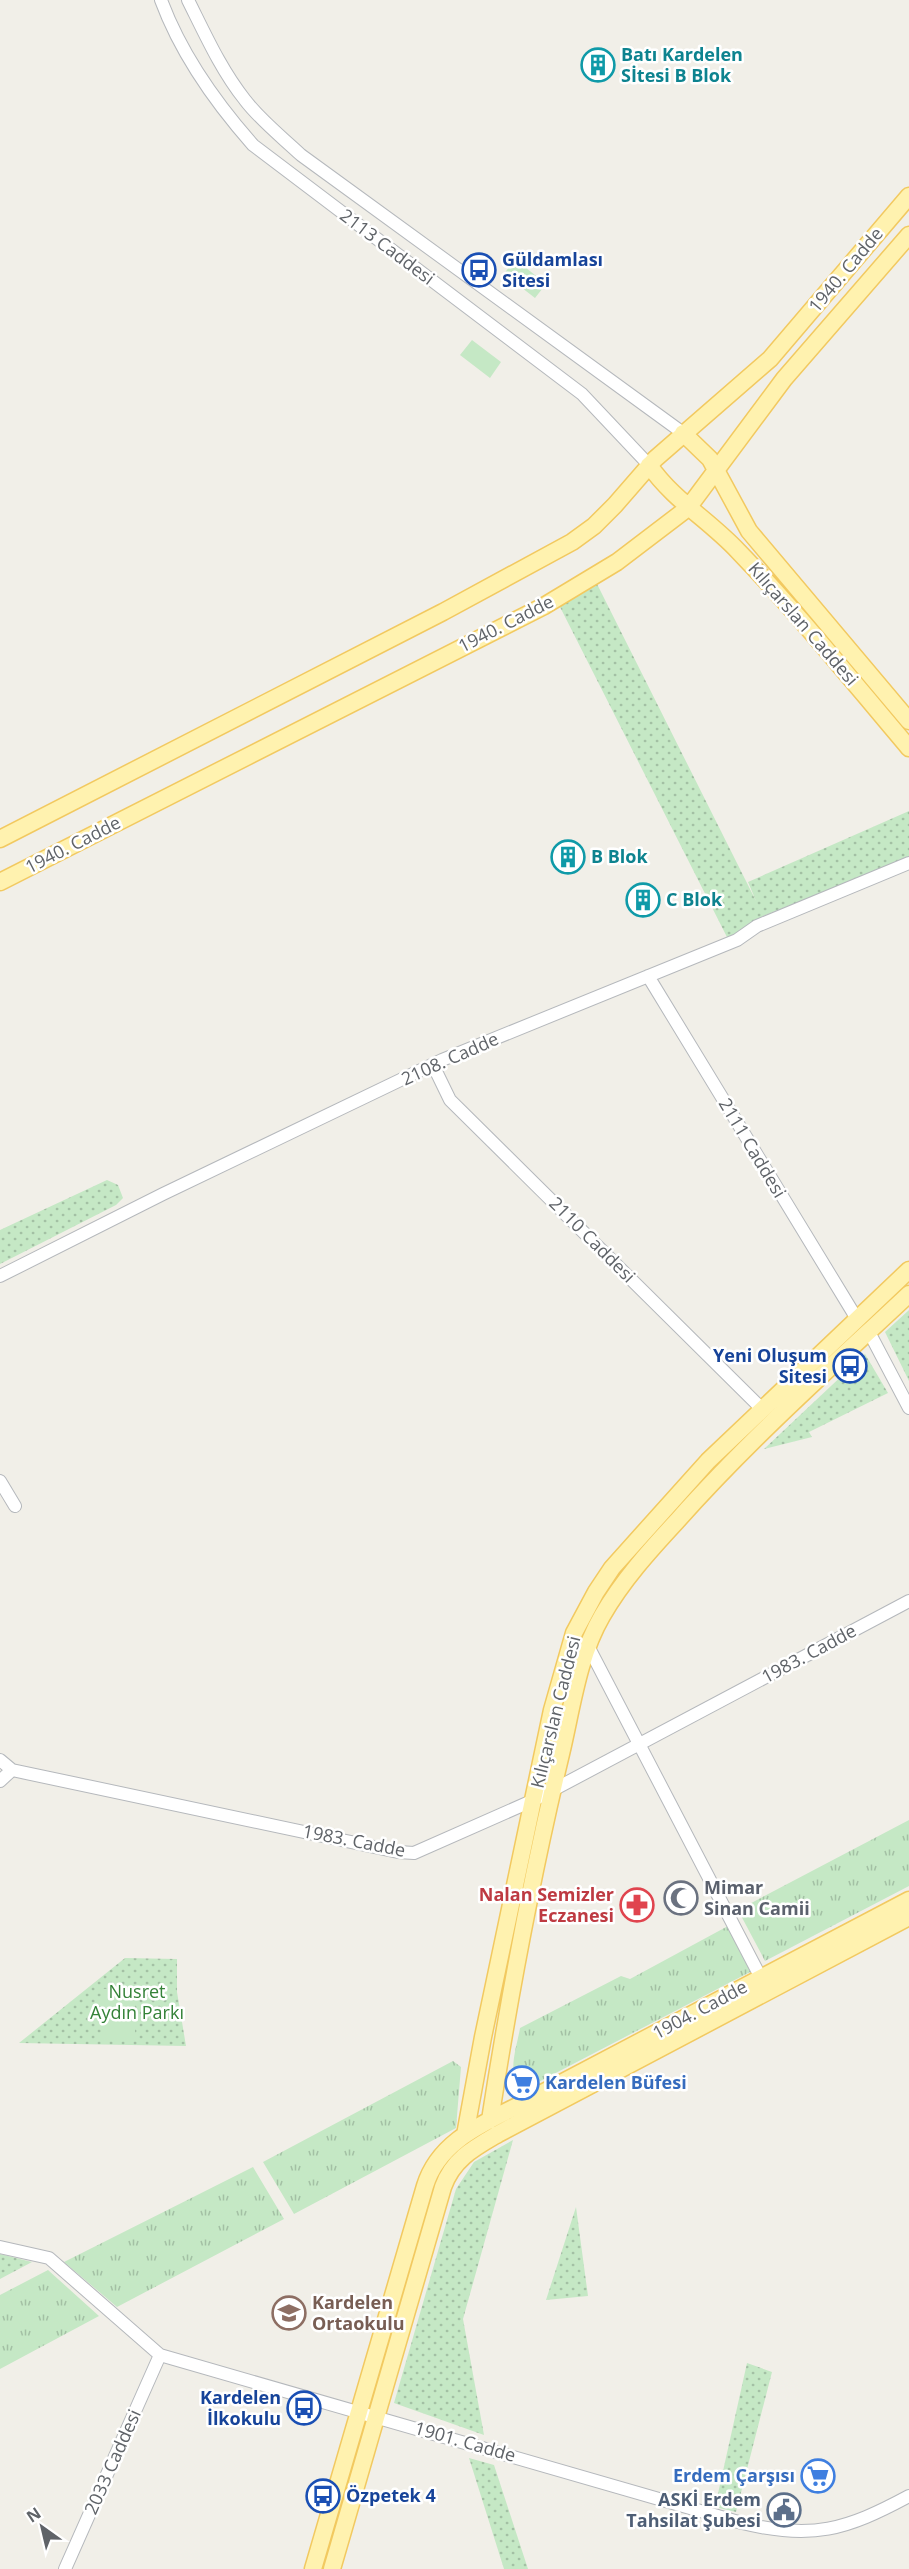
<svg xmlns="http://www.w3.org/2000/svg" width="909" height="2569" font-family="'Open Sans',sans-serif">
<defs>
<pattern id="grass-tufts" width="24" height="20" patternUnits="userSpaceOnUse" patternTransform="scale(1.5)"><rect width="24" height="20" fill="#c5e8c5"/><path d="M3 7l-1-3M5 7V3M7 7l1-3M15 17l-1-3M17 17v-4M19 17l1-3" fill="none" stroke="#a3c0a4"/></pattern>
<pattern id="park-dots" width="8" height="8" patternUnits="userSpaceOnUse" patternTransform="scale(1.5)"><rect width="8" height="8" fill="#c5e8c5"/><path d="M2 2h.1M6 6h.1" fill="none" stroke="#a3c0a4" stroke-width="1.8" stroke-linecap="round"/></pattern>
</defs>
<rect width="100%" height="100%" fill="#f1efe8"/>
<path fill="url(#grass-tufts)" d="M909,1820V1886L765,1961L738,1910Z
M728,1926L752,1971L523,2090C505,2077 517,2047 520,2028L621,1976L630,1979Z
M453,2061L461,2067L456,2128L294,2214L263,2162Z
M253,2167L284,2219L117,2307L64,2262Z
M48,2270L99,2316L0,2369V2295Z"/>
<path fill="url(#park-dots)" d="M596,582L756,901L748,882L909,811V858L763,916L730,943L558,603Z
M107,1180L118,1185L123,1198L116,1205L0,1264V1230Z
M909,1310V1381L885,1332Z
M865,1354L888,1393L809,1432L812,1437L764,1449Z
M125,1958L177,1959V1992L186,2046L19,2043Z
M513,2140L463,2319L484,2435L394,2403L456,2189L474,2162Z
M576,2207L588,2296L546,2300Z
M0,2254L32,2262L0,2279Z
M747,2363L772,2372L736,2512L715,2507Z
M469,2458L494,2465L528,2569H504Z"/>
<path fill="#c5e8c5" d="M515,259L546,284L535,298L504,274Z
M472,340L501,362L490,378L460,355Z
M102,1989H135V2040H102Z"/>
<g fill="none" stroke-linecap="round" stroke-linejoin="round">
<defs>
<path id="minor" d="M161,0C181,54 215,102 253,145L582,394L649,465
M188,0C205,34 221,70 245,100C261,121 282,137 301,155L683,433
M648,976L857,1319
M433,1065L450,1100L761,1408
M0,1276L163,1194L442,1060L737,940L757,926L909,863
M869,1332L909,1408
M0,1481L15,1506
M588,1646L761,1978
M0,1760L12,1770L398,1852L414,1853L534,1800L909,1601
M0,1781L12,1770
M0,2247L49,2258L160,2355L742,2523C812,2540 846,2530 909,2496
M65,2569L160,2355"/>
<path id="major" d="M683,433L710,459L749,531L909,721
M649,465C673,500 709,520 738,551C798,613 853,682 909,748
M0,839L443,612L572,542L594,526L615,505L655,459L770,359L909,196
M0,882L544,606L617,562L688,508L784,379L909,235
M490,2120C509,1998 532,1875 561,1754C572,1708 578,1657 602,1616C622,1581 650,1550 677,1521C749,1440 830,1368 909,1294
M465,2135L483,2037L552,1710L574,1633L596,1592L612,1568L708,1461L909,1270
M313,2569L425,2186C439,2140 485,2123 525,2102L909,1900
M332,2569L443,2187C453,2159 474,2148 498,2134L909,1917"/>
</defs>
<use href="#minor" stroke="#b5b8bc" stroke-width="14"/>
<use href="#major" stroke="#f2c960" stroke-width="19"/>
<use href="#minor" stroke="#fff" stroke-width="12"/>
<use href="#major" stroke="#fff2af" stroke-width="16"/>
</g>
<defs>
<symbol id="building-ring" viewBox="-11 -11 22 22"><circle r="9.5" fill="#fff" stroke="#0f9aa8" stroke-width="1.5"/><path d="M-4-6H4V6H1V3H-1V6H-4ZM-2.5-4.3h1.7v1.8h-1.7ZM.8-4.3h1.7v1.8H.8ZM-2.5-1h1.7V.8h-1.7ZM.8-1h1.7V.8H.8Z" fill="#0f9aa8"/></symbol>
<symbol id="bus-ring" viewBox="-11 -11 22 22"><circle r="9.5" fill="#fff" stroke="#1a4fb4" stroke-width="1.5"/><path d="M-5-6H5V4H4V6H2V4H-2V6H-4V4H-5ZM-3.5-4V0h7V-4ZM-3.5 1.2v1.5H-2V1.2ZM2 1.2v1.5H3.5V1.2Z" fill="#1a4fb4"/></symbol>
<symbol id="mosque-ring" viewBox="-11 -11 22 22"><circle r="9.5" fill="#fff" stroke="#6b7280" stroke-width="1.5"/><path d="M3.5-4.9A6 6 0 1 0 3.5 4.9A5 5 0 1 1 3.5-4.9Z" fill="#6b7280"/></symbol>
<symbol id="pharmacy-ring" viewBox="-11 -11 22 22"><circle r="9.5" fill="#fff" stroke="#e0444e" stroke-width="1.5"/><path d="M-2-6h4v4h4v4h-4v4h-4v-4h-4v-4h4Z" fill="#e0444e"/></symbol>
<symbol id="supermarket-ring" viewBox="-11 -11 22 22"><circle r="9.5" fill="#fff" stroke="#3f7fe0" stroke-width="1.5"/><path d="M-6-5.5h2.5l.6 2H6L4.5 2H-2.5L-4.4-4H-6ZM-1.5 3.2a1.3 1.3 0 1 0 .1 0ZM3 3.2a1.3 1.3 0 1 0 .1 0Z" fill="#3f7fe0"/></symbol>
<symbol id="school-ring" viewBox="-11 -11 22 22"><circle r="9.5" fill="#fff" stroke="#8d6e63" stroke-width="1.5"/><path d="M0-5L7-2L0 1L-7-2ZM-4 1L0 2.5L4 1V4Q0 6-4 4Z" fill="#8d6e63"/></symbol>
<symbol id="civic-ring" viewBox="-11 -11 22 22"><circle r="9.5" fill="#fff" stroke="#5c6f8a" stroke-width="1.5"/><path d="M-.6-6.5H3V-4.5H.6V-3L4-1V1h2V6H-6V1h2V-1L-.6-3ZM-1.2 2.5V6h2.4V2.5Z" fill="#5c6f8a"/></symbol>
</defs>
<g fill-rule="evenodd">
<use href="#building-ring" x="579" y="46" width="38" height="38"/>
<use href="#bus-ring" x="460" y="251" width="38" height="38"/>
<use href="#building-ring" x="549" y="838" width="38" height="38"/>
<use href="#building-ring" x="624" y="881" width="38" height="38"/>
<use href="#bus-ring" x="831" y="1347" width="38" height="38"/>
<use href="#mosque-ring" x="662" y="1879" width="38" height="38"/>
<use href="#pharmacy-ring" x="618" y="1886" width="38" height="38"/>
<use href="#supermarket-ring" x="503" y="2064" width="38" height="38"/>
<use href="#school-ring" x="270" y="2294" width="38" height="38"/>
<use href="#bus-ring" x="285" y="2389" width="38" height="38"/>
<use href="#supermarket-ring" x="799" y="2457" width="38" height="38"/>
<use href="#bus-ring" x="304" y="2477" width="38" height="38"/>
<use href="#civic-ring" x="765" y="2491" width="38" height="38"/>
</g>
<g text-anchor="middle" stroke-width="5" stroke-linejoin="round" paint-order="stroke">
<g font-size="18" font-weight="bold" fill="#0d838f" stroke="#fff" text-anchor="start">
<text x="621" y="61">Batı Kardelen<tspan x="621" dy="21">Sİtesi B Blok</tspan></text>
<text x="591" y="863">B Blok</text>
<text x="666" y="906">C Blok</text>
</g>
<g font-size="18" fill="#5f6368" stroke="#fff">
<text transform="translate(387 247) rotate(37)" y="6">2113 Caddesi</text>
<text transform="translate(846 270) rotate(-50)" y="6">1940. Cadde</text>
<text transform="translate(506 624) rotate(-27)" y="6">1940. Cadde</text>
<text transform="translate(803 624) rotate(49)" y="6">Kılıçarslan Caddesi</text>
<text transform="translate(73 845) rotate(-27)" y="6">1940. Cadde</text>
<text transform="translate(450 1059) rotate(-24)" y="6">2108. Cadde</text>
<text transform="translate(752 1148) rotate(59)" y="6">2111 Caddesi</text>
<text transform="translate(592 1240) rotate(45)" y="6">2110 Caddesi</text>
<text transform="translate(809 1654) rotate(-28)" y="6">1983. Cadde</text>
<text transform="translate(556 1712) rotate(-76)" y="6">Kılıçarslan Caddesi</text>
<text transform="translate(354 1841) rotate(11)" y="6">1983. Cadde</text>
<text transform="translate(700 2010) rotate(-28)" y="6">1904. Cadde</text>
<text transform="translate(465 2442) rotate(16)" y="6">1901. Cadde</text>
<text transform="translate(113 2462) rotate(-66)" y="6">2033 Caddesi</text>
</g>
<g font-size="18" font-weight="bold" fill="#164399" stroke="#fff" text-anchor="start">
<text x="502" y="266">Güldamlası<tspan x="502" dy="21">Sitesi</tspan></text>
<text x="827" y="1362" text-anchor="end">Yeni Oluşum<tspan x="827" dy="21">Sitesi</tspan></text>
<text x="281" y="2404" text-anchor="end">Kardelen<tspan x="281" dy="21">İlkokulu</tspan></text>
<text x="346" y="2502">Özpetek 4</text>
</g>
<g font-size="18" font-weight="bold" fill="#5b616d" stroke="#fff" text-anchor="start">
<text x="704" y="1894">Mimar<tspan x="704" dy="21">Sinan Camii</tspan></text>
</g>
<g font-size="18" font-weight="bold" fill="#be3a42" stroke="#fff" text-anchor="end">
<text x="614" y="1901">Nalan Semizler<tspan x="614" dy="21">Eczanesi</tspan></text>
</g>
<g font-size="18" fill="#348238" stroke="#fff">
<text x="137" y="1998">Nusret<tspan x="137" dy="21">Aydın Parkı</tspan></text>
</g>
<g font-size="18" font-weight="bold" fill="#366cbe" stroke="#fff" text-anchor="start">
<text x="545" y="2089">Kardelen Büfesi</text>
<text x="795" y="2482" text-anchor="end">Erdem Çarşısı</text>
</g>
<g font-size="18" font-weight="bold" fill="#785e54" stroke="#fff" text-anchor="start">
<text x="312" y="2309">Kardelen<tspan x="312" dy="21">Ortaokulu</tspan></text>
</g>
<g font-size="18" font-weight="bold" fill="#4e5e75" stroke="#fff" text-anchor="end">
<text x="761" y="2506">ASKİ Erdem<tspan x="761" dy="21">Tahsilat Şubesi</tspan></text>
</g>
</g>
<g transform="translate(42 2527) rotate(326)" stroke="#ffffff" stroke-width="4.5" paint-order="stroke">
<path d="M0-4.5L10 22L0 15L-10 22Z" fill="#5f6368"/>
<text y="-9" font-size="16" font-weight="bold" text-anchor="middle" fill="#5f6368">N</text>
</g>
</svg>
